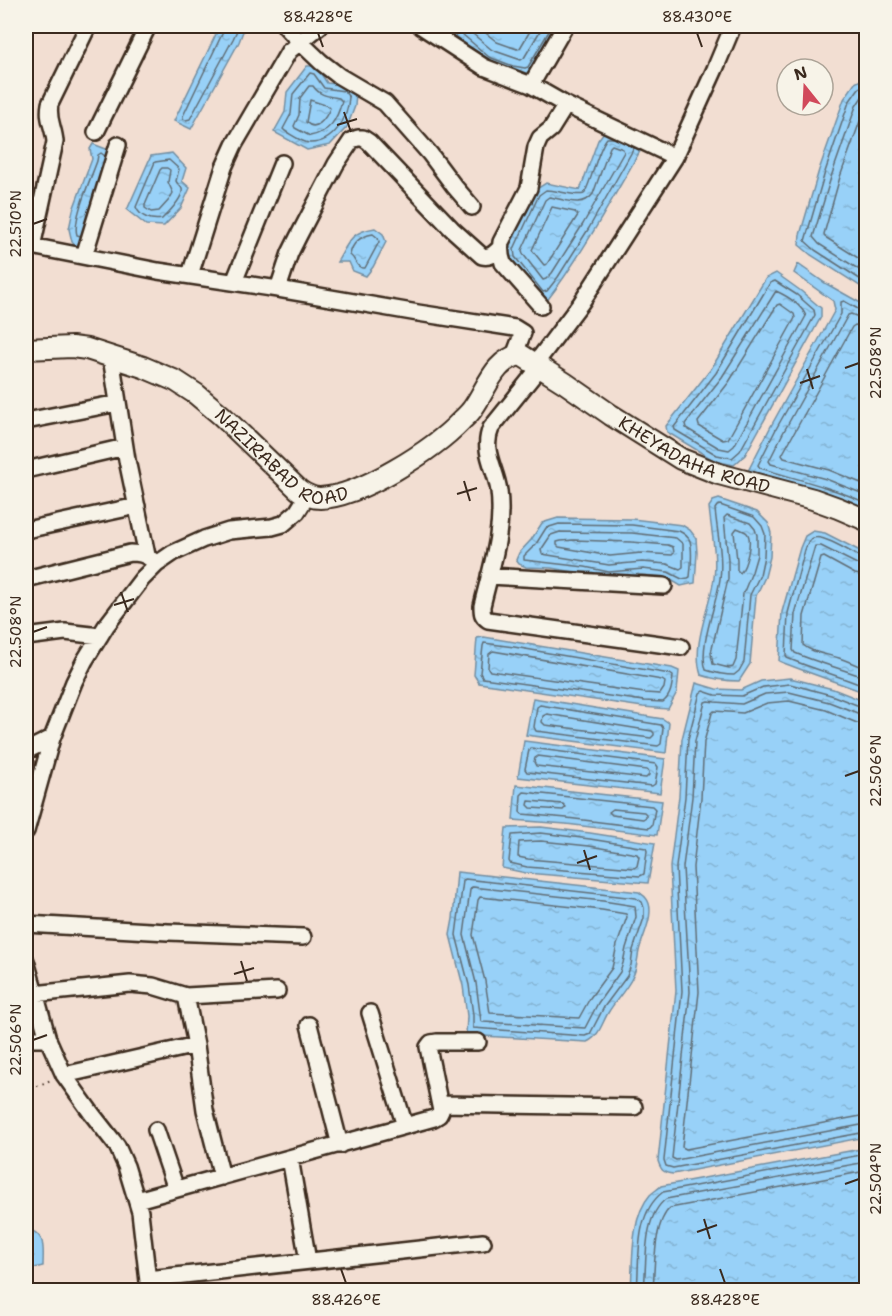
<svg xmlns="http://www.w3.org/2000/svg" width="892" height="1316" font-family="'Shantell Sans',sans-serif">
<defs>
<pattern id="water-ripples" width="26" height="14" patternUnits="userSpaceOnUse" patternTransform="scale(1.5)"><rect width="26" height="14" fill="#98d1f8"/><path d="M2 4q2-2 4 0t4 0M15 11q2-2 4 0t4 0" fill="none" stroke="#84b4d4"/></pattern>
</defs>
<rect width="100%" height="100%" fill="#f2ded2"/>
<filter id="ink" filterUnits="userSpaceOnUse"><feTurbulence type="fractalNoise" baseFrequency=".0167" numOctaves="2"/><feDisplacementMap in="SourceGraphic" scale="12" xChannelSelector="R" yChannelSelector="G"/><feConvolveMatrix kernelMatrix="1 2 1 2 8 2 1 2 1" color-interpolation-filters="sRGB"/></filter>
<g filter="url(#ink)">
<path fill="url(#water-ripples)" stroke="#738ea1" stroke-width="1.5" d="M220,26H245L239,42L191,129L174,121Z
M431,26H559L531,73C521,76 496,68 486,62C476,57 469,47 460,40C451,34 439,33 431,26Z
M307,66H316L327,83L347,85L356,93L355,106L347,127L330,145L307,150L274,132L285,112L287,92Z
M866,77V290L811,255L799,245L800,235L819,170L844,99L855,83Z
M617,131L643,146C612,199 583,254 546,302L538,296L509,259L508,247L535,190L546,183L580,190L598,140L604,132Z
M93,144L114,152L85,245L76,247L72,242L69,229L73,210L92,159L90,149Z
M172,153L186,168L182,181L190,188L181,208L164,226L146,225L127,210L151,156Z
M375,228L383,234L386,242L373,267L366,276L353,271L349,262H337C349,242 350,232 375,228Z
M798,264L825,283L866,306V510L822,492L748,471L771,426L835,310L833,301L794,273Z
M776,273L801,291L821,308V317L745,455L734,465L715,461L667,432L666,426L711,369L766,278Z
M719,499L757,512L768,523L771,533L770,557L765,577L756,596L750,664L739,681C726,681 713,679 701,675C691,645 710,608 714,578C717,555 711,530 709,507L713,501Z
M558,518L632,519L682,525L690,530L696,538L697,553L695,583L681,586L666,577L642,575L609,578L551,568L526,567L519,564L516,560L519,553L531,540L542,523Z
M813,531L825,533L866,554V693C837,682 808,673 779,661L782,612L800,548L805,536Z
M484,637L672,668L679,671L677,692L668,709L643,707L479,683L474,675L477,638Z
M790,678L833,689L866,702V1137L673,1174C663,1173 661,1170 658,1161L676,991L670,867L679,796L682,739L696,683L716,689L741,690L761,681Z
M533,698L663,719L669,723L666,753L526,735Z
M524,741L665,759L660,793L518,777Z
M516,785L662,801L657,835L566,824L513,820Z
M541,827L590,833L655,843L648,883L526,873L502,868L506,828Z
M457,872L639,892C641,894 644,895 646,898C657,911 642,937 639,951C637,960 637,970 632,978C626,990 615,1001 608,1013C602,1023 599,1037 587,1042L466,1035L467,1016L463,986L450,935L453,919Z
M866,1148V1288L861,1290H631C633,1262 630,1218 650,1195C653,1192 658,1189 661,1186Z
M26,1229C47,1233 43,1249 43,1266L26,1270Z"/>
<g fill="none" stroke-linecap="round" stroke-linejoin="round">
<path stroke="#606d75" stroke-width="1.5" d="M225,26L224,30L183,116V119L186,120L190,119L233,39L239,26
M440,26L462,34L489,57L513,66L525,68L528,67L552,26
M461,26L467,29L492,50L521,60L524,58L543,26
M477,26L497,42L517,49L520,48L533,26
M310,73L314,74L324,88L344,91L349,97C348,118 334,143 310,143C303,143 292,135 285,131L283,129L291,114L293,94Z
M866,84L859,88L849,102L825,172L805,241L815,250L866,283
M309,86H313C320,96 328,96 339,98L342,101C337,120 330,132 310,136L295,128L294,126L299,115L300,98Z
M866,92L864,94L856,106L832,174L813,237L819,244L866,274
M310,100L328,106L330,108C326,118 316,133 306,122Z
M866,106L864,110L840,177L824,234L825,237L866,263
M613,138H607C597,150 593,178 584,194C575,197 557,190 546,190L539,195L514,249L515,257L543,292L547,291L558,277L589,228L634,148
M612,145L623,149L624,152L583,224L552,273L546,279L543,280L523,254L522,250L545,200L549,197C564,199 582,209 593,194L610,147Z
M169,160L179,169L176,181C177,184 181,186 182,189C184,198 167,214 162,219C151,221 140,217 136,207L155,162Z
M162,168H167L170,170L168,182L173,193L169,200L159,211L151,212L145,208V205L160,170Z
M552,207L575,212L578,215L547,264L544,265L532,250Z
M373,234L378,238L379,242L365,268C356,269 356,259 350,255C352,243 361,236 373,234Z
M81,236L77,235C72,220 91,178 97,161L98,155L101,153L105,156
M775,281L797,295L814,310L815,315L740,451L732,458L717,455L675,430L674,427L716,373L770,283Z
M776,291C787,296 801,305 806,316L734,446L729,450L719,448L686,428L685,424L722,377Z
M780,304L794,314L795,318L728,439L723,440L699,426L698,422L729,382L777,305Z
M866,311L858,309L844,301L841,302V314L776,429L758,465L760,468C796,479 832,487 866,503
M866,318H861L851,314L848,315L783,433L769,461L771,464L826,479L866,495
M866,327L855,325L852,327L782,455L784,458L829,470L866,485
M720,505L754,517L762,526L765,534L764,556L760,575L750,595L744,662L739,671L734,675C725,675 715,673 706,670C698,647 717,603 720,579C723,556 717,532 715,509L717,506Z
M727,515L750,523L755,529L757,535V555L752,572L743,594L736,660L733,667L729,668L713,664L711,653L728,579V560L724,518Z
M559,524L632,525L679,531C683,533 688,536 690,541C693,551 691,567 690,577L688,578L682,579L668,572L643,569L609,572L585,567L524,560V556L536,544L546,528Z
M737,528C739,529 745,531 747,533C753,540 746,567 740,573L737,570V560L734,532Z
M560,532L632,533L676,538L683,544V567L680,569L667,564L642,562L609,565L542,554L541,550L551,535Z
M574,540L631,542L668,545L673,547L674,553L672,555L641,553L610,556L559,547L557,545V542L561,541Z
M866,559L862,558C852,553 823,534 813,538C808,539 807,545 805,550L788,613L786,655L787,658C813,669 840,676 866,687
M866,567L859,565L821,546H815L795,614L793,650L795,653C818,663 843,669 866,678
M866,576L855,574L824,557L821,558L804,616L803,645C812,653 827,654 839,658C848,661 857,665 866,669
M484,643L514,647L670,674L673,676C672,686 671,696 663,702L644,701L483,678L480,673L483,646Z
M493,651L662,680L665,682L664,688L660,694L645,693L490,671L488,668L489,654Z
M540,705L661,725L663,728L661,744L658,746L536,731L534,727L537,707Z
M866,707H862L831,695L790,684L763,687L742,696L715,695L703,691L700,693L688,739L685,797L676,867L682,991L664,1160L666,1166L673,1168L866,1132
M547,714L652,731L654,733V735L651,738L545,725L542,722L543,716Z
M866,715L860,714L829,702L789,692L765,694L742,704L715,702L708,701L705,702L695,741L692,797L683,867L690,992L672,1158L676,1160L866,1124
M866,724L857,723L826,710L789,701L767,703L743,713L714,711L712,713L704,742L701,798L693,867L699,992L682,1147L686,1149L866,1115
M531,748L656,764L658,767L655,784L652,786L527,772L525,769L529,750Z
M538,756L647,770L649,772V775L646,778L536,766L534,762L535,758Z
M524,792L652,806L655,809L652,825L649,828L567,818L522,814L520,812L521,795Z
M529,801L563,804L566,807L563,810L531,808L528,805Z
M613,809L644,812L646,814V817L643,819L612,815L609,812Z
M541,833L590,839L646,848L647,851L644,874L640,876L527,867L510,863L509,861L512,835Z
M541,841L589,846L637,854L639,857L637,866L634,868L528,859L518,857L519,842Z
M465,879L636,898L642,902L644,908V918L633,950L631,965L627,976L604,1007L590,1034L585,1036L473,1028V1015L469,985L456,935L463,881Z
M472,887L603,901L635,906L636,917L626,948L623,963L620,972L598,1003L585,1028L483,1022L481,1021L476,983L464,935L470,890Z
M480,897L602,910L626,914L627,917L617,945L612,968L590,998L579,1018L490,1013L485,981L473,935L478,900Z
M637,1290C640,1258 634,1214 663,1192L866,1154
M644,1290C647,1263 642,1217 666,1199L866,1162
M653,1290C655,1268 653,1223 670,1208L866,1171"/>
<defs>
<path id="minor" d="M285,26L299,41L321,62L339,76L385,103L430,154L454,186L472,207
M421,26L484,67L531,85L566,105L675,157
M531,85L565,26
M96,132L148,26
M26,245L158,271L278,289L418,313L515,328L523,333L522,335L514,356
M32,247L55,142C54,127 47,120 50,104L88,26
M84,256L118,145
M190,275L224,167L234,145L289,51L320,26
M234,282L282,163
M278,289L290,253L298,237L336,164L352,140L358,138H363L369,142L452,229L482,256C491,258 494,253 500,248
M541,306L503,263C500,255 500,249 501,242L529,188L536,147L540,138L551,129L566,105
M111,357L127,460L147,555
M535,364L581,303L675,157L715,69L733,26
M540,367L491,428C481,451 496,468 499,491C504,530 491,568 482,606C482,613 482,616 488,620L681,647
M26,421L118,403
M26,470L125,447
M26,530L137,506
M489,576L664,586
M26,579L130,553C139,553 145,554 152,560
M26,637L65,632L100,636
M26,751L52,738
M26,831L52,738L74,682L85,660L106,626L142,579L157,564L173,553L204,539L229,531L272,527L283,524L297,512L307,496
M26,924L168,932L303,937
M26,961L48,1039L64,1075L92,1114L117,1146L126,1166L140,1212L149,1290
M34,994L130,984L153,986L186,996L277,991
M186,996L196,1045L205,1110L222,1177
M370,1013L405,1126
M309,1025L340,1145
M26,1039H48
M64,1075L196,1045
M440,1104L634,1107
M156,1130L176,1189
M290,1158L308,1261
M137,1200L434,1118L439,1115L441,1111L428,1047L431,1043L437,1042H478
M148,1279L483,1242"/>
<g id="major">
<path id="s1" d="M26,349L72,347L87,349L143,367L176,381L196,394L221,415L299,490C306,495 312,498 320,498C360,497 433,450 461,421C465,417 470,413 473,408C487,389 494,359 521,355L565,383L611,415L681,459L719,474L813,499L838,508L866,520"/>
</g>
</defs>
<use href="#minor" stroke="#3b2a1e" stroke-width="20"/>
<use href="#major" stroke="#3b2a1e" stroke-width="24"/>
<path stroke="#3b2a1e" stroke-width="2" stroke-dasharray="1.5 4.5" stroke-linecap="butt" d="M26,1091L53,1079"/>
<use href="#minor" stroke="#f7f3e8" stroke-width="15"/>
<use href="#major" stroke="#f7f3e8" stroke-width="20"/>
</g>
</g>
<path fill="none" stroke="#3b2a1e" stroke-width="2" d="M318,33L323,47M697,33L702,47M344,112L351,132M337,125L357,119M33,224L47,219M845,368L859,363M807,369L813,389M800,383L820,376M464,481L470,501M457,494L477,488M121,592L128,612M114,605L134,599M33,632L47,627M845,776L859,771M584,850L590,870M577,863L597,856M241,961L247,981M234,974L254,968M33,1040L47,1035M845,1184L859,1179M704,1219L710,1239M697,1232L717,1225M341,1269L346,1283M720,1269L725,1283"/>
<g text-anchor="middle" stroke-width="4.5" stroke-linejoin="round" paint-order="stroke">
<g font-size="18" fill="#3b2a1e" stroke="#f7f3e8">
<text dy="6" stroke="none"><textPath href="#s1" startOffset="290">NAZIRABAD ROAD</textPath></text>
<text dy="6" stroke="none"><textPath href="#s1" startOffset="800">KHEYADAHA ROAD</textPath></text>
</g>
</g>
<rect width="892" height="1316" fill="none" stroke="#f7f3e8" stroke-width="66"/>
<g transform="translate(805 87) rotate(342)"><circle r="28" fill="#f7f3e8" stroke="#aca397" stroke-width="1.5"/>
<path d="M0-4.5L10 22L0 15L-10 22Z" fill="#d1495b"/>
<text y="-9" font-size="16" font-weight="bold" text-anchor="middle" fill="#3b2a1e">N</text>
</g>
<rect x="33" y="33" width="826" height="1250" fill="none" stroke="#3b2a1e" stroke-width="2"/>
<g font-size="15" text-anchor="middle" fill="#3b2a1e">
<text x="318" y="22">88.428°E</text>
<text x="697" y="22">88.430°E</text>
<text transform="translate(16 224) rotate(-90)" y="5">22.510°N</text>
<text transform="translate(876 363) rotate(-90)" y="5">22.508°N</text>
<text transform="translate(16 632) rotate(-90)" y="5">22.508°N</text>
<text transform="translate(876 771) rotate(-90)" y="5">22.506°N</text>
<text transform="translate(16 1040) rotate(-90)" y="5">22.506°N</text>
<text transform="translate(876 1179) rotate(-90)" y="5">22.504°N</text>
<text x="346" y="1305">88.426°E</text>
<text x="725" y="1305">88.428°E</text>
</g>
</svg>
